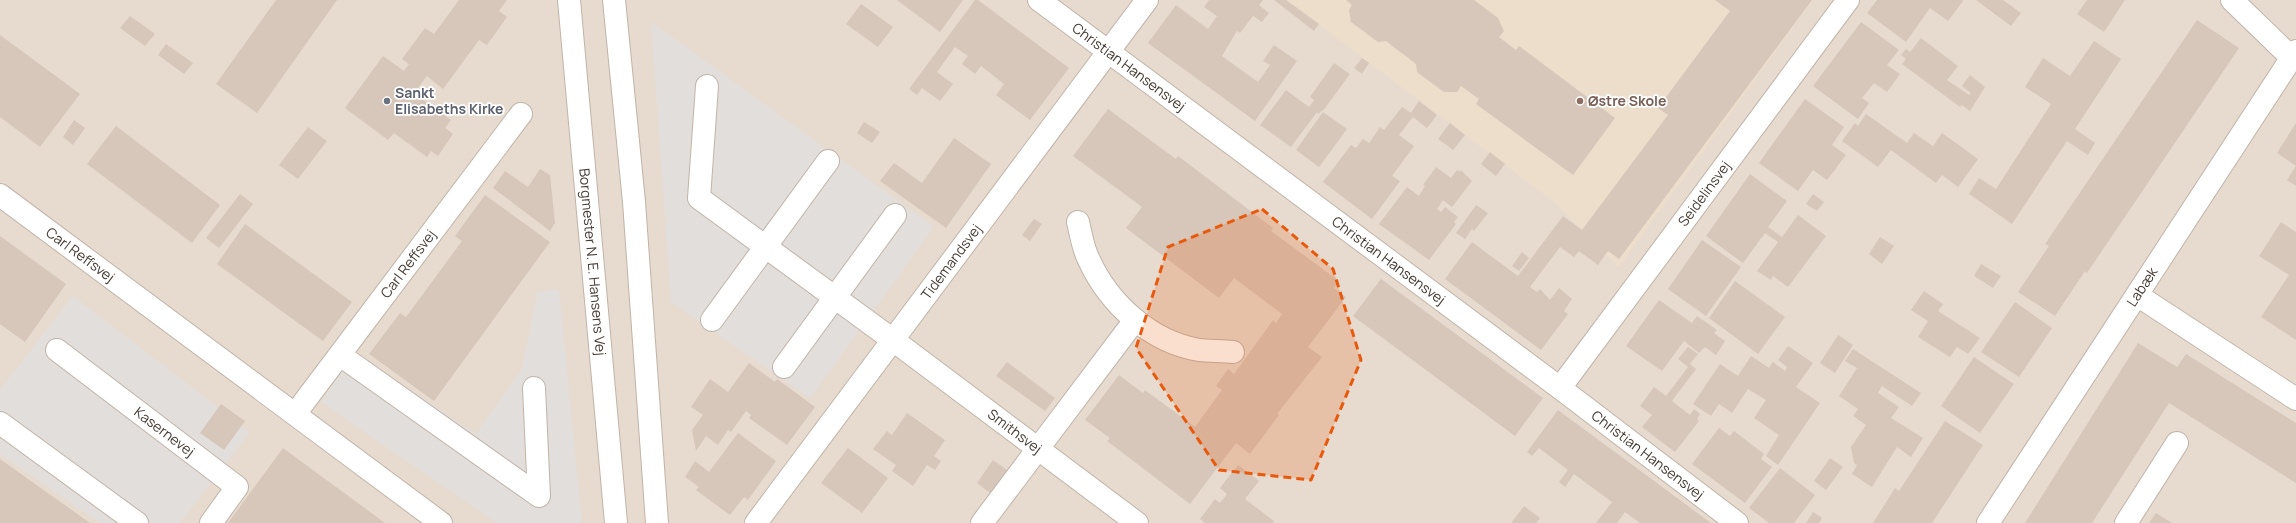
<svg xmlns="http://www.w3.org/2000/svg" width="2296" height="523" font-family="Manrope,sans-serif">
<rect width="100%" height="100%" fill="#f2eae2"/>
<path fill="#e7dbd0" d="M0,0H2296V523H0Z"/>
<path fill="#edddcb" d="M1286,0H1813L1619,267L1553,201Z"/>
<path fill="#e2dedb" d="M651,22L934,227L810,398L671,302Z
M559,289L582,523H497L321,402L354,352L476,434L522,369L537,292Z
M73,296L250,432L180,523H100L0,454V390Z"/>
<path fill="#d7c6ba" d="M276,0H337L257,113L216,84Z
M459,0H507L499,11L507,17L487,45L479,40L443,89L427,76L414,93L451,120L445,128L453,134L438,156L431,151L427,157L394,133L388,140L345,108L383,56L404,71L409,64L402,59L425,28L434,34Z
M897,0H963L940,32Z
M975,0H978L1069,68L1030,120L996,95L1004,84L981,66L975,74L962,64L968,56L955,47L937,72L953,84L940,101L922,88L917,95L909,89Z
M1209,0H1263L1259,5L1269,13L1262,22L1253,16L1240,33L1237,31L1222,56L1258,82L1270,65L1263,61L1274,45L1297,61L1255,121L1148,43L1176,5L1208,29L1217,16L1204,7Z
M1274,0H1286L1319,24L1314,31Z
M1346,0H1474L1498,18L1504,31L1499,37L1516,50L1519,46L1615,118L1573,175L1476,104L1479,99L1461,86L1457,92H1444L1417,72L1416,64L1386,41L1378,42L1351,22L1349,10L1352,5Z
M1715,0H1812L1619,259L1608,251L1598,265L1579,251L1574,257L1560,247L1530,287L1537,292L1540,289L1550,300L1559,288L1572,299L1564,311L1568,314L1541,350L1445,279L1472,242L1518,276L1563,216L1582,230L1668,115L1658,108L1730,11Z
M1877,0H1962L1963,1L1948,21L1930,8L1906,42L1867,13Z
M1976,0H2003L2021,13L2011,26Z
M2087,0H2125L2104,32L2077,14Z
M861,4L893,27L878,47L846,24Z
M130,16L155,34L145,46L120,28Z
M2197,20L2239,48L2087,273L2085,271L2055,316L2018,292L2049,246L2045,244Z
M1861,22L1899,50L1887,65L1900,74L1887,92L1874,83L1862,98L1869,103L1858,119L1813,86Z
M0,35L80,94L40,147L0,117Z
M1921,38L1958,66L1947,80L1969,95L1971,93L1962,86L1970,75L1985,87L1970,111L1962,105L1960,107L1902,64L1906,59L1901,55L1906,49L1910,52Z
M2094,41L2121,59L2075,129L2095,143L2088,155L2067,141L2012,224L1969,194L1979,178L1996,189L2051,104L2025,87L2043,58L2070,76Z
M166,44L193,63L184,74L158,55Z
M1362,58L1369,63L1362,74L1354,68Z
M1334,63L1350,74L1325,108L1318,114L1317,112L1291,147L1260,125L1286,90L1309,107L1314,100L1310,97Z
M1805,99L1844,127L1832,145L1846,155L1827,180L1813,170L1798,191L1759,163Z
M1419,101L1437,115L1427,128L1413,117L1399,135L1414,146L1392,176L1400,181L1372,219L1323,182L1351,145L1356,148L1363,139L1369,143L1380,127L1384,130L1402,107L1411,113Z
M1108,109L1176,159L1178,156L1273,228L1271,231L1339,281L1334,288L1346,297L1308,347L1322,357L1277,414L1279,415L1250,454L1236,443L1190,504L1107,441L1110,438L1085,420L1119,375L1143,393L1145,390L1195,427L1222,390L1216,386L1228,369L1234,374L1273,320L1276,323L1282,314L1234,278L1219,298L1126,228L1142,207L1073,156Z
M1323,112L1347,129L1319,167L1296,150Z
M1866,114L1907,143L1914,133L1933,146L1942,133L1978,159L1958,187L1942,175L1936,183L1891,150L1878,167L1842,141L1855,123L1858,126Z
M74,120L85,128L73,145L63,137Z
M864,122L880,132L872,143L857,133Z
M1450,123L1465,135L1453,150L1438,139Z
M2296,123V186L2287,180L2296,166L2277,153Z
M116,126L220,205L192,243L87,164Z
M308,127L327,141L298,179L279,165Z
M954,138L991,164L946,228L880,181L894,163L922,183Z
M1490,152L1505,164L1496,176L1481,164Z
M1436,167L1451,178L1457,170L1460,172L1461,170L1472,181L1452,207L1443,200L1437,209L1441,212L1445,207L1458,217L1454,222L1456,224L1429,260L1379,224L1407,187L1419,196L1425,186L1423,185Z
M540,169L550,175L555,223L550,231L493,188L505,171L528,187Z
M1750,174L1787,201L1768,227L1782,237L1798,215L1826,236L1788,287L1773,276L1771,280L1757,271L1778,242L1765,233L1743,263L1706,236Z
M240,194L253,204L219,248L206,238Z
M1813,194L1824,202L1817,211L1806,204Z
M485,195L550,242L434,401L369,354L400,313L406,317L462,241L455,236Z
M1476,205L1488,213L1474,231L1472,229L1465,239L1456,233Z
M1034,219L1042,224L1030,241L1022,235Z
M2281,222L2296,232V340L2261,317L2289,275L2259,256Z
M245,224L352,302L323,341L217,264Z
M0,236L66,284L25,342L0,324Z
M1880,237L1894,246L1882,264L1869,254Z
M1702,240L1741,267L1706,316L1668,289Z
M1522,252L1529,258L1519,271L1512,266Z
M1981,264L2001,276L1993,288L1974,276Z
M1381,279L1543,398L1515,436L1353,316Z
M1735,281L1785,317L1758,354L1709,318Z
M1924,291L1943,304L1938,311L1980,338L1968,354L1957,347L1950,357L1918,337L1928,321L1911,310Z
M1659,300L1692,323L1697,316L1717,330L1714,333L1725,341L1716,355L1705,347L1699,353L1684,341L1662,371L1626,346Z
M2015,302L2052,328L2019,377L1981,352Z
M1838,335L1853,345L1835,373L1820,363Z
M2138,343L2177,367L2186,354L2296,423V483L2169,403L2092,523H2025Z
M1788,346L1813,363L1796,387L1820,403L1778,465L1766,456L1779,435L1754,418L1766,400L1748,389L1732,413L1719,404L1711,416L1693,404L1720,364L1738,376L1751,356L1769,368L1773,362L1785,371L1787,367L1778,360Z
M1688,347L1698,354L1690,364L1696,369L1672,401L1690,415L1694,409L1700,414L1697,419L1699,421L1675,452L1642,427L1652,415L1640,406L1654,387L1666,396L1688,367L1678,359Z
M1853,349L1921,393L1912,406L1882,386L1878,393L1899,407L1891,418L1923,438L1911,457L1897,447L1872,487L1852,474L1857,465L1854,463L1851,447L1866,425L1853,416L1858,409L1839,396L1857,368L1845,361Z
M1974,357L2014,384L1980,433L1941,406Z
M1007,362L1055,398L1045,411L996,376Z
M749,363L775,382L777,379L815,407L787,445L749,418L751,415L746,411L731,432L728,430L718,445L706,436L696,451L692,430L703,415L691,407L710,379L728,392Z
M221,404L245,421L224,450L200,433Z
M1558,410L1711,523H1640L1625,512L1617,523H1596L1612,502L1574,474L1565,487L1559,482L1568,470L1539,448L1532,456L1527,452Z
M907,413L945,440L934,456L941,461L935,470L927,465L913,486L892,471L896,465L873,449L887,431L892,435Z
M1945,421L1983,445L1932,523H1873L1895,488L1899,491Z
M1719,428L1730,436L1734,431L1764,454L1761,459L1772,467L1745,503L1692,464Z
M738,433L776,461L748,500L744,497L730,515L696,490L699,487L685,477L695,461L709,472Z
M283,448L385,523H228Z
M848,448L888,478L862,513L821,483Z
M1830,458L1843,467L1826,490L1814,481Z
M0,459L90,523H0Z
M993,460L1007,470L990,493L977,483Z
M1238,465L1259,481L1245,499L1274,521L1273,523H1205L1200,519L1215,499L1220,503L1227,494L1220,488Z
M1780,468L1815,495L1794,523H1769L1749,508Z
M1524,506L1540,518L1536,523H1511Z
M1813,512L1822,518L1819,523H1806Z
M2156,513L2172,523H2149Z"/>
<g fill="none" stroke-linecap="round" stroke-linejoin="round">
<defs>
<g id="minor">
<path id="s1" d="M569,0L616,523"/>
<path d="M614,0L634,202L657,523"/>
<path id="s2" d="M1039,0L1560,388L1737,523"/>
<path d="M2232,0L2292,58"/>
<path id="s3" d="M707,86L699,198L893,340L1137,523"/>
<path id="s4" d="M0,195L441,523"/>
<path d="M1078,222C1081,234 1083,249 1089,260C1109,304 1151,342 1199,350C1210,351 1222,351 1233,352"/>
<path d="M2137,295L2296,399"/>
<path d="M712,320L828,161"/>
<path id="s5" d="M57,350L237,487L211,523"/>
<path d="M340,355L539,496L534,388"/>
<path d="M784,367L895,215"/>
<path id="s6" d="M1560,388L1848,0"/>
<path id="s7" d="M295,414L521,114"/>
<path d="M0,423L137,523"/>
<path id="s8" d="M756,523L1147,0"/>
<path d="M982,523L1135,320"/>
<path id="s9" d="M1988,523L2296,51"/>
<path d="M2126,523L2177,443"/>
</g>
</defs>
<use href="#minor" stroke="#c1b3a7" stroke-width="24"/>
<use href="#minor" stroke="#fff" stroke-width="22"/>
</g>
<path fill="#e8590c" fill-opacity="0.2" stroke="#e8590c" stroke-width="3" stroke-dasharray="8 5" stroke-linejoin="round" d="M1262,209L1333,269L1361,360L1311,480L1219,470L1136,348L1168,247Z"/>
<circle fill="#6b7280" stroke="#fff" stroke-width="1.5" cx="387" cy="101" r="4"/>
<circle fill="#8d6e63" stroke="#fff" stroke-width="1.5" cx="1580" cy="101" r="4"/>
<g text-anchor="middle" stroke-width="3.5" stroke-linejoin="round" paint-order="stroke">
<g font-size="14" fill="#443a32" stroke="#fff">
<text dy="5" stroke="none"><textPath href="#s2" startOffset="112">Christian Hansensvej</textPath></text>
<text dy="5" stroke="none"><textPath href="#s6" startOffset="242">Seidelinsvej</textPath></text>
<text dy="5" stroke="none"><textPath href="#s4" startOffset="100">Carl Reffsvej</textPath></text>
<text dy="5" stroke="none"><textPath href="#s2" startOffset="436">Christian Hansensvej</textPath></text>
<text dy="5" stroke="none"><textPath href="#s8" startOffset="326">Tidemandsvej</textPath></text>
<text dy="5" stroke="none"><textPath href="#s1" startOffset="263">Borgmester N. E. Hansens Vej</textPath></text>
<text dy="5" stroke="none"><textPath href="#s7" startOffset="188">Carl Reffsvej</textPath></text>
<text dy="5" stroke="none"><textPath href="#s9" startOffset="282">Labæk</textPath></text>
<text dy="5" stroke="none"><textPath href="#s3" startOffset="505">Smithsvej</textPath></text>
<text dy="5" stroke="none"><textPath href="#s5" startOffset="135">Kasernevej</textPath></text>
<text dy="5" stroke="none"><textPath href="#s2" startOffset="760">Christian Hansensvej</textPath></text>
</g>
<g font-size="14" font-weight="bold" fill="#5b616d" stroke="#fff" text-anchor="start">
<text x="395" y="98">Sankt<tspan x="395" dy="16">Elisabeths Kirke</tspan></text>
</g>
<g font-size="14" font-weight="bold" fill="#785e54" stroke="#fff" text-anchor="start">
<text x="1588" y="106">Østre Skole</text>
</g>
</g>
</svg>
